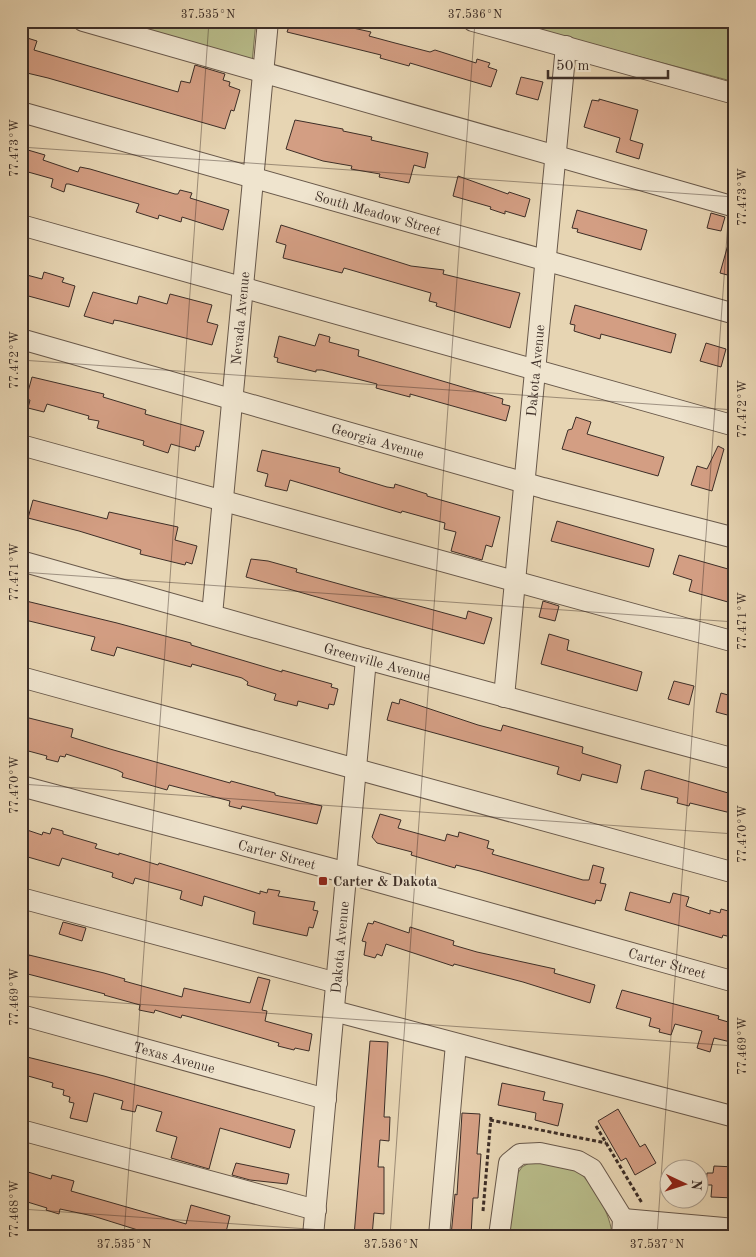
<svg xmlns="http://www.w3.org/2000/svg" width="756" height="1257" font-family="'Old Standard TT',serif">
<rect width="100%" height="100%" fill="#e7d5b3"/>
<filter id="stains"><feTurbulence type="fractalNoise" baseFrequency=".004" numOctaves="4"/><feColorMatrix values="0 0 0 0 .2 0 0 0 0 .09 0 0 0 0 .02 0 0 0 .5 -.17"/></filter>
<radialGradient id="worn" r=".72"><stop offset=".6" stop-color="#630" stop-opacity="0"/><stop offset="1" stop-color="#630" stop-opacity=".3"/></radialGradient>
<path fill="#b8bc8a" stroke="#7a7558" d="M110,21H256L252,63Z
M504,21H735V82Z
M533,1161C546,1164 564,1164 575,1170C592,1179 612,1217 612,1236H509L514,1179L522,1167Z"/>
<path fill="#d39e83" stroke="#3d2e27" d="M291,21H324L344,26L371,32L369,36L395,43L430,52L435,50L476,63L477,59L490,63L488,67L497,70L491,87L410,63L409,66L380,58L381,55L287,32Z
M24,37L37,41L34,50L178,92L181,81L190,83L195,65L225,74L223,80L230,82L229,86L240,90L234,111L231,110L225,129L48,78L27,73L24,83L21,82V46Z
M521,77L543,82L538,100L516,94Z
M599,99L638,110L630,140L643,144L639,159L616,152L620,138L584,127L592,100L599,101Z
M295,120L343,129V131L372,137L371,140L428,153L425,168L414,165L409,183L379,177L380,174L351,169L352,166L323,161L286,149Z
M21,148L45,155L43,160L78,172L80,167L90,169L175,194H178L180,190L192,193L190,198L229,210L223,230L182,217L181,222L159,215L158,219L136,212L139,204L69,184H66L64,192L51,187L53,179L21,170Z
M458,176L508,194L509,192L530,199L525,217L505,211V214L490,209L491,207L453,196Z
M577,210L647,230L641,250L577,232L578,229L572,228Z
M711,213L725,217L721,231L707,228Z
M281,225L411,266L444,270L443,274L520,293L510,328L436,306L437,303L429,301L431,293L344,268L342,273L283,258L286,245L276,242Z
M731,234L735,235V277L720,273Z
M44,272L64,278L62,282L75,286L69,307L21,294L23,274L42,279Z
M93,292L137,304L139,296L167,304L170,294L212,305L207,322L218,325L212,345L120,321L114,320L113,324L84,316Z
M575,305L676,334L671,353L601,334L600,339L574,331L575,325L570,324Z
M319,334L330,337L329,342L359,350L358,356L503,399L502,404L510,406L506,421L410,394V397L376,388L377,384L322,370H316V372L277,362L278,358L274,357L279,336L315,346Z
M706,343L726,349L721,367L700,361Z
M32,377L104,394L103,397L146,410L145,414L204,431L199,447L196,446L195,451L171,444L168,453L143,445L144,441L97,428L99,421L88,419L89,416L47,404L44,412L28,408L30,400L26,399Z
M576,417L591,422L587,434L664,457L658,476L562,449L568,430L572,429Z
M718,446L724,449L712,491L691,485L697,466L707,469Z
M262,450L340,468L339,472L344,474L387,487L394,488L395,484L427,494V496L500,517L492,547L486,545L482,560L451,551L456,532L444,529L445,523L402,511L401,513L290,480L287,491L265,486L268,474L257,471Z
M33,500L107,519L109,512L178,527L175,540L197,546L192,564L186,562L185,565L140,554L141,550L79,531L28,518Z
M557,521L654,549L649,567L551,541Z
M679,555L735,571V604L689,591L692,580L673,574Z
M251,559L268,561L297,569L296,572L466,619L468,611L492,618L484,644L246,577Z
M26,601L117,623L191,643V645L282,672V670L332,684L331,687L338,689L334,705L329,704L328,709L298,701L297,706L274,700L276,694L247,685L248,682L242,678L192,664L191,667L117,647L114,656L91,650L95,637L21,619Z
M543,601L559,606L555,621L539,617Z
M549,634L569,640L567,650L642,672L637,691L541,664Z
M674,681L694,686L689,705L668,699Z
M721,693L735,697V717L716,712Z
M400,699L478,725L501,731L503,725L583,747L582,753L621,765L617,783L582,774L580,781L557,774L559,767L387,720L392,702L399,704Z
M21,716L73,729L71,737L110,749L230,783L231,781L275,793V795L322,806L317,824L242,806L241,809L229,806L230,801L169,785L167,790L122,777L123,773L117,770L66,754L65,757L60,756L58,762L46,759L47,756L21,749Z
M649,770L735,795V814L690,803L689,806L677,803L678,798L641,789L645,771Z
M380,814L401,820L398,828L445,841L447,834L458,837L459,832L489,841L487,848L494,850L492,854L583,880H589L593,865L604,868L600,883L606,884L601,901L596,900L595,904L480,871L456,865L455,868L411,855L412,852L377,843L372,837Z
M21,828L42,835L43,832L50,834L52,828L63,831V834L97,844L95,848L119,855V853L158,865L159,863L260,894V891L267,893L268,889L280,891L278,896L315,902L313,910L318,911L313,928L309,927L307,936L253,924L255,912L204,896L202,906L180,899L182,891L135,878L133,884L112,877L113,873L62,858L59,866L21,855Z
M630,892L670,903L673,893L689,897L686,906L710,914V910L720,913L721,909L735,913V938L723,935L722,938L625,910Z
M374,921L409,933L410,927L454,941L453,945L477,952L555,969L554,973L595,985L590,1003L523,982L454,964L453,966L386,944L382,956L377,954L375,958L364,955L366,942L362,941L368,923L373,924Z
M63,922L86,928L82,941L59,934Z
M29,955L104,973L125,979L124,981L182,997L184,988L250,1003L258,977L270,980L262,1010L267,1011L265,1021L312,1034L309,1051L295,1048L294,1050L278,1046L279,1043L190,1017L182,1015L181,1018L155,1010L154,1013L139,1010L140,1005L104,995L105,994L24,973Z
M622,990L719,1016L718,1019L735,1024V1043L714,1038L710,1052L697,1048L702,1031L675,1024L671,1035L659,1032L660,1029L649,1026L651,1018L616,1008Z
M370,1041L388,1042L384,1117H390L389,1141L380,1140L378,1167H384V1214L374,1213L372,1236H354Z
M23,1056L104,1076L295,1130L290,1148L220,1128L209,1169L171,1158L177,1137L156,1131L162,1112L137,1105L135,1112L121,1109L123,1101L94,1093L87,1122L70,1118L74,1103L69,1102L70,1097L63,1095L64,1090L52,1087L53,1083L21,1074Z
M502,1083L545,1092L543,1100L563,1104L558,1126L535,1120L536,1113L498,1105Z
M618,1109L640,1147L645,1144L656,1163L635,1175L626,1158L621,1161L598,1121Z
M462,1113L480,1114L477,1154H481L478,1198H473L471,1236H451L455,1194L457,1195Z
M236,1163L289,1174L287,1184L250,1180L232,1175Z
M714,1166L735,1167L734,1198L711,1197L712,1185H706L707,1173H713Z
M28,1172L51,1179L52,1175L74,1181L71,1191L186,1224L191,1205L230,1216L225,1236H157L93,1216L60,1209L59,1214L46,1210L47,1208L21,1200V1179L25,1180Z"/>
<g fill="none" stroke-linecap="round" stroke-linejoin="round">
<defs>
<g id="minor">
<path d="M83,21L735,207"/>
<path d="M473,21L735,94"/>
<path id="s1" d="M21,112L735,314"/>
<path d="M21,225L735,426"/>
<path id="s2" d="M21,339L543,488L735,538"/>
<path d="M21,445L735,642"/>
<path id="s3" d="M21,561L366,659L735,759"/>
<path id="s4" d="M212,615L268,21"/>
<path d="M21,677L735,873"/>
<path id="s5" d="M504,697L566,46"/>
<path id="s6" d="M21,786L336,870L735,982"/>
<path d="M21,898L337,983"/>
<path d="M334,1011L735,1117"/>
<path id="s7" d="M21,1015L326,1099"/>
<path d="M21,1130L316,1210"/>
<path d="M623,1219L735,1229"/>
<path id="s8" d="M313,1236L366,659"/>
<path d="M439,1236L456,1044"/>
<path d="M499,1236L509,1163L520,1154L540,1153L578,1161L592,1169L623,1219L622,1236"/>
</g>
</defs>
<use href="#minor" stroke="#68584a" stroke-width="22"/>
<path stroke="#3d2e27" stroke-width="3" stroke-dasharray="4 2.5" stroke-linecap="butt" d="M490,1120L606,1143
M596,1126L642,1203
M483,1211L491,1117"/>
<use href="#minor" stroke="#efe4ce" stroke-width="20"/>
</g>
<path fill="none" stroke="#3d2e27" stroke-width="1" stroke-opacity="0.45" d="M21,147L735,197M21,360L735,410M21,572L735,622M21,784L735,834M21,996L735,1046M21,1209L409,1236M124,1236L209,21M390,1236L475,21M657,1236L735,121"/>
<rect fill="#8f2418" stroke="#efe4ce" stroke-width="2" x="318" y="876" width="10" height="10" rx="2.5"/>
<g text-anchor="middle" stroke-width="4.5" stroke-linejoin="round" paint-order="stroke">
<g font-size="14" fill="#3d2e27" stroke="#efe4ce">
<text dy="5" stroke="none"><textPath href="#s1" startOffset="371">South Meadow Street</textPath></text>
<text dy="5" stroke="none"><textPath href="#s4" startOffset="298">Nevada Avenue</textPath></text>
<text dy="5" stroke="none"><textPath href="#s5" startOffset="328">Dakota Avenue</textPath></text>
<text dy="5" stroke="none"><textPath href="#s2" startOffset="371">Georgia Avenue</textPath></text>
<text dy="5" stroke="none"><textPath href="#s3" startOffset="370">Greenville Avenue</textPath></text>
<text dy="5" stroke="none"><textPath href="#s6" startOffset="265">Carter Street</textPath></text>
<text dy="5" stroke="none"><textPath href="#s8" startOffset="290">Dakota Avenue</textPath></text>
<text dy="5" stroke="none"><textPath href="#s6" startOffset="670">Carter Street</textPath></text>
<text dy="5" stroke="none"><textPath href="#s7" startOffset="159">Texas Avenue</textPath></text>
</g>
<g font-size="14" font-weight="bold" fill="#3d2e27" stroke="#efe4ce" text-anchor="start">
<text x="333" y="886">Carter &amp; Dakota</text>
</g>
</g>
<rect width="756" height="1257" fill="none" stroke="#e7d5b3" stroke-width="55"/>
<g transform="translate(684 1184) rotate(94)"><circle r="24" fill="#efe4ce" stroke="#a89b8b"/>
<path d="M0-4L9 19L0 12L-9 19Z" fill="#8f2418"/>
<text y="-8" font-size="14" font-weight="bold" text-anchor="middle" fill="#3d2e27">N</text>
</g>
<path d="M548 70v8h120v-8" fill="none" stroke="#3d2e27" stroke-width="2.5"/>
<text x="556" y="70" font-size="15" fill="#3d2e27" stroke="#efe4ce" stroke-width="4" paint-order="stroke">50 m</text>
<rect x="28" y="28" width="700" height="1202" fill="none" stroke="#3d2e27" stroke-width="2"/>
<g font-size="12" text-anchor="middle" fill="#3d2e27">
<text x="208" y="18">37.535°N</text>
<text x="475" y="18">37.536°N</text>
<text transform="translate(14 148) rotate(-90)" y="4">77.473°W</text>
<text transform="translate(742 197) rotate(-90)" y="4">77.473°W</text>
<text transform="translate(14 360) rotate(-90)" y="4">77.472°W</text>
<text transform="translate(742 409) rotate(-90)" y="4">77.472°W</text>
<text transform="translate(14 572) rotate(-90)" y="4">77.471°W</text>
<text transform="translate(742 621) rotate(-90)" y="4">77.471°W</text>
<text transform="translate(14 785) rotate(-90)" y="4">77.470°W</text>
<text transform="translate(742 834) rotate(-90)" y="4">77.470°W</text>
<text transform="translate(14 997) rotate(-90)" y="4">77.469°W</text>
<text transform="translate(742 1046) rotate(-90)" y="4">77.469°W</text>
<text transform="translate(14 1209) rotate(-90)" y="4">77.468°W</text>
<text x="124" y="1248">37.535°N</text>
<text x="391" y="1248">37.536°N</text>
<text x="657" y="1248">37.537°N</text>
</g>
<rect width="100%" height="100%" filter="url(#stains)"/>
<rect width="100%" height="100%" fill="url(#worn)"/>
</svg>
